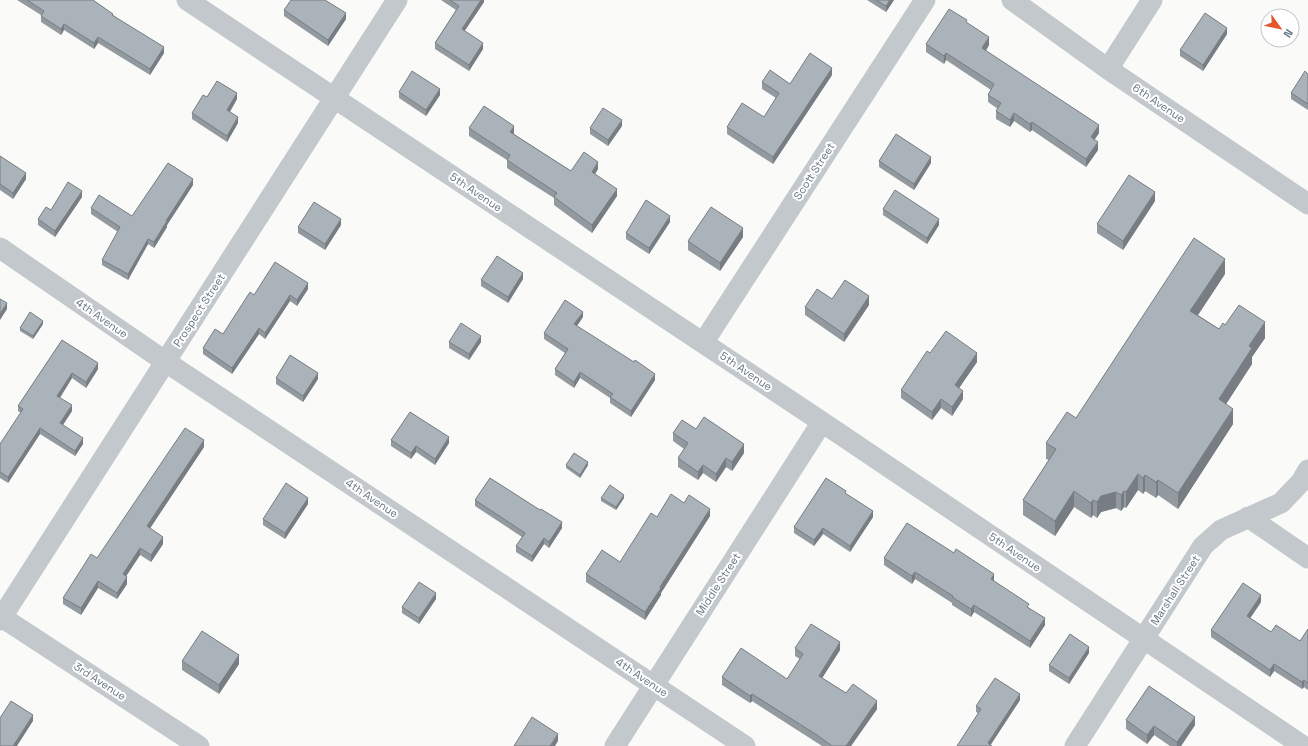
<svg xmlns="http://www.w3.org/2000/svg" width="1308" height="746" font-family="'Space Grotesk',sans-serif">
<rect width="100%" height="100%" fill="#fafaf8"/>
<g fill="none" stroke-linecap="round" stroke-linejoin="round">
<path stroke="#c3c8cc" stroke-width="21" d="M187,0L816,418L1303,746
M1012,0L1108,69L1308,204
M1108,69L1152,0
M0,248L166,362L745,746
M703,343L925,0
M1248,517L1308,558
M0,616L199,746
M0,620L397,0
M615,746L822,422
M1075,746L1203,546L1221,530L1281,503L1301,482L1308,470"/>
</g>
<path fill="#929a9f" d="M17,0H93L164,53L150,75L98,43L94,49L64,30L61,35L41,22V15Z
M441,0H484V2L464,31L483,49L469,71L435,49V43L456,10Z
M867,0H894L886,12Z
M284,10L346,19L328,46L284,16Z
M967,23L989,45L986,51L1099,133L1094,140L1098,150L1086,167L1032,130L1030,132L1014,121L1010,127L996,119V111L998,109L988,102V95L991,90L946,60L944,64L926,52V44Z
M1227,34L1203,71L1180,56V50Z
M1308,74V110L1291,99V93Z
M832,75L773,164L727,134V127L764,117L776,98L762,89V82L790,84Z
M399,92L440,95L426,116L399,98Z
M207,97L237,99L230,112L238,123L227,142L192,119V113Z
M622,126L608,146L590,134V128Z
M469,128L514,133V134L571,171L598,169L595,174L617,196L592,233L554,205V198L507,168V160L469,136Z
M0,156L26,179L13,199L0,190Z
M879,161L931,163L914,190L879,167Z
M193,185L167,225V227L154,248L148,244L128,280L102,265V260L118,232L91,214V208L132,216Z
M82,197L55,237L38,225V219L51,210Z
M1155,201L1123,250L1097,233V224Z
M883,209L939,225L927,244L883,215Z
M670,222L649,254L626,239V233Z
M341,225L325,250L298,233V227Z
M743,237L720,271L688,250V241Z
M1225,274L1198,315L1219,329L1225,325L1265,338L1252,357V364L1226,404L1233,424L1178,509L1158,495L1156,498L1145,491L1143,494L1138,490L1126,508L1124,507L1121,511L1116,508L1101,512L1097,518L1093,515L1091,518L1074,507L1055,536L1023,515V500L1049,460L1046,459V443L1076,418Z
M523,279L508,303L481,286V280Z
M308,289L297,306L290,301L265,339L259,334L232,374L203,354V348L223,334L254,295Z
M832,299L869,305L844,342L805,315V307Z
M583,317L577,326L655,380L631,417L610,403V398L580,378L574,388L555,375V369L565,353L544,339V333Z
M43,324L33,339L20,331V328Z
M62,340L98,369L86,388L72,378L60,398L72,411L63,425L83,444L75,456L40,434L8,483L0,478V444L21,413L18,411V406Z
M449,342H481L469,360L449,348Z
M930,353L977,362L959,388L963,399L952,416L941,408L932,420L901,398V390Z
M276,378L318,379L303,402L276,384Z
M696,429L744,453L732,471L726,467L716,482L703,473L698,480L678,467V458L684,449L673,441V433Z
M391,440L449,443L435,465L416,452L411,459L391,446Z
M204,447L150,528L163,544L151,562L140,555L126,576L127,584L117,599L98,588L81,615L63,604V598L97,558Z
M566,465H588L580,478L566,468Z
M846,494L873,517L850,552L823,534L814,546L794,533V527Z
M601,498H624L616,510L601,501Z
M475,500L562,528L549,548L544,544L532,562L516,552V546L522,537L475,506Z
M684,503L710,516L661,593V595L645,620L586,582V574L620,562L657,517Z
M308,504L285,539L263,525V519Z
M884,558L994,581L1029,608L1045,625L1030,648L974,612L971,617L952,605V603L915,579L912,584L884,565Z
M436,599L419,624L402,613V607Z
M1261,602L1250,618L1271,632L1300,641L1308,629V690L1304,687L1302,689L1274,671L1270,677L1211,637V630Z
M795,648L840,650L822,678L846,693L877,709L851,746H822L752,701L750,703L722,685V677L787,679L800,659L795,656Z
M1089,653L1069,684L1049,671V665Z
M182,661L239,664L219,694L182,670Z
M1020,700L990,745L957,746L978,713L976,712V706Z
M1126,720L1195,725L1181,746H1170L1154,735L1147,744L1126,729Z"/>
<path fill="#777d82" d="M481,0H484V2L462,35V29Z
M890,0H894L886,12V6Z
M346,13V19L328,46V40Z
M64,24V30L61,35V29Z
M1227,28V34L1203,71V65Z
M98,37V43L94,49V43Z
M989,37V45L982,56V48Z
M483,43V49L469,71V65Z
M164,47V53L150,75V69Z
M946,53V60L944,64V56Z
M832,68V75L773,164V157Z
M440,89V95L426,116V110Z
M237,93V99L227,116V110Z
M1014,113V121L1010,127V120Z
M238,117V123L227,142V136Z
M622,120V126L608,146V140Z
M1032,122V130L1030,132V124Z
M1099,125V133L1091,145V137Z
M514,126V133L510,139V132Z
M1098,142V150L1086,167V159Z
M931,157V163L914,190V184Z
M598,162V169L592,179V172Z
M26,173V179L13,199V193Z
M193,179V185L167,225V227L154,248V242L166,221Z
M617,189V196L592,233V225Z
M82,191V197L55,237V231Z
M1155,192V201L1123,250V241Z
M670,216V222L649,254V248Z
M341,219V225L325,250V244Z
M939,219V225L927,244V238Z
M743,228V237L720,271V263Z
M148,239V244L128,280V274Z
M1225,259V274L1190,327V311Z
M523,273V279L508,303V297Z
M308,283V289L297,306V300Z
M290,295V301L265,339V333Z
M869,296V305L844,342V334Z
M7,303V309L0,320V314Z
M583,312V317L574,330V324Z
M43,321V324L33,339V336Z
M1265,322V338L1252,357V364L1219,415V399L1249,346Z
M259,328V334L232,374V368Z
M481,336V342L469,360V354Z
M977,353V362L955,394V385Z
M98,363V369L86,388V382Z
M580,372V378L574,388V382Z
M72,373V378L57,402V396Z
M318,373V379L303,402V396Z
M655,374V380L631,417V411Z
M963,391V399L952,416V407Z
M941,399V408L932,420V412Z
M72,405V411L60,429V423Z
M1233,409V424L1178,509V493Z
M40,428V434L8,483V477Z
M449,437V443L435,465V459Z
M83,438V444L75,456V451Z
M204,440V447L147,533V526Z
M744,444V453L732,471V462Z
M416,446V452L411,459V453Z
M726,458V467L716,482V474Z
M588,462V465L580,478V475Z
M703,465V473L698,480V472Z
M1138,474V490L1126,508V492Z
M1145,475V491L1143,494V478Z
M1158,480V495L1156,498V482Z
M1074,491V507L1055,536V521Z
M1124,491V507L1121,511V495Z
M1116,492V508L1101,512L1097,518V502L1101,496Z
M624,495V498L616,510V507Z
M308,498V504L285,539V533Z
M1093,500V515L1091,518V503Z
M710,509V516L661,593V595L645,620V612L660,587Z
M873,511V517L850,552V546Z
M562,522V528L549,548V542Z
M823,528V534L814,546V540Z
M163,537V544L151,562V555Z
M544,538V544L532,562V556Z
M140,548V555L123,581V574Z
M915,572V579L912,584V576Z
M994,574V581L991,586V579Z
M127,577V584L117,599V593Z
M98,581V588L81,615V608Z
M436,593V599L419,624V618Z
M1261,595V602L1247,623V616Z
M974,605V612L971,617V609Z
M1045,618V625L1030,648V641Z
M840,642V650L819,683V676Z
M1089,647V653L1069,684V678Z
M239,655V664L219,694V685Z
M1274,664V671L1270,677V670Z
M1304,680V687L1302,689V682Z
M752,694V701L750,703V696Z
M1020,694V700L990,746L988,743Z
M877,701V709L851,746H846Z
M33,715V721L17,746H13Z
M1195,717V725L1181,746H1177V742Z
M1154,726V735L1147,744V735Z
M558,734V741L555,746H550Z"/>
<path fill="#aab3b9" stroke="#777d82" d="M27,0H93L113,14L112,15L164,47L150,69L98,37L94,43L64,24L61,29L41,16L44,11Z
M291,0H325L346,13L328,40L284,10Z
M450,0H481L462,29L483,43L469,65L435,43L459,6Z
M876,0H890L886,6Z
M949,9L967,20L966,22L989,37L982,48L1099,125L1091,137L1098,142L1086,159L1032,122L1030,124L1014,113L1010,120L996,111L1001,103L988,95L994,84L946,53L944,56L926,44Z
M1205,13L1227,28L1203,65L1180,50Z
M810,53L832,68L773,157L727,127L742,103L764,117L779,93L762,82L770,70L790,84Z
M412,71L440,89L426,110L399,92Z
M1305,71L1308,74V104L1291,93Z
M217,81L237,93L227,110L238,117L227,136L192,113L203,95L207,97Z
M484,106L514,126L510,132L571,171L584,152L598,162L592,172L617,189L592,225L554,197L557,193L507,160L510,155L469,128Z
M603,108L622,120L608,140L590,128Z
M896,134L931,157L914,184L879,161Z
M0,156L26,173L13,193L0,184Z
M168,163L193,179L166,221H167L154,242L148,239L128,274L102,260L120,227L91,208L99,195L132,216Z
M1129,175L1155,192L1123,241L1097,224Z
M68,182L82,191L55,231L38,219L46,207L51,210Z
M895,190L939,219L927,238L883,209Z
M646,200L670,216L649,248L626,233Z
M314,202L341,219L325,244L298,227Z
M711,207L743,228L720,263L688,241Z
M1194,238L1225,259L1190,311L1219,329L1223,323L1225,325L1239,305L1265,322L1249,346L1252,348L1219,399L1233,409L1178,493L1158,480L1156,482L1145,475L1143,478L1138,474L1126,492L1124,491L1121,495L1116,492L1101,496L1097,502L1093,500L1091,503L1074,491L1055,521L1023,500L1056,449L1046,443L1067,412L1076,418Z
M497,256L523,273L508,297L481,280Z
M275,262L308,283L297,300L290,295L265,333L259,328L232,368L203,348L215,329L223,334L250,292L254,295Z
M845,280L869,296L844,334L805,307L817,289L832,299Z
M0,299L7,303L0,314Z
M565,300L583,312L574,324L634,362L635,360L655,374L631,411L610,397L613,394L580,372L574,382L555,369L568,349L544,333Z
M30,312L43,321L33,336L20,328Z
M461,323L481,336L469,354L449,342Z
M946,331L977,353L955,385L963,391L952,407L941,399L932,412L901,390L927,351L930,353Z
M62,340L98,363L86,382L72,373L57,396L72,405L60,423L83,438L75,451L40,428L8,477L0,472V444L23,409L18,406Z
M290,355L318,373L303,396L276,378Z
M410,412L449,437L435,459L416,446L411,453L391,440Z
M704,417L744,444L732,462L726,458L716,474L703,465L698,472L678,458L688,443L673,433L682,420L696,429Z
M185,428L204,440L147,526L163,537L151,555L140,548L123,574L127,577L117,593L98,581L81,608L63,598L91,554L97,558Z
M574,453L588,462L580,475L566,465Z
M490,478L540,510L541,509L562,522L549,542L544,538L532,556L516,546L525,533L475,500Z
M826,478L846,491L845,493L873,511L850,546L823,528L814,540L794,527Z
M286,483L308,498L285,533L263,519Z
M610,485L624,495L616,507L601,498Z
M671,494L684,503L689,495L710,509L660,587L661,588L645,612L586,574L602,550L620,562L651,513L657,517Z
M907,523L954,553L956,549L994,574L991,579L1029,604L1027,607L1045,618L1030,641L974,605L971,609L952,597L953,596L915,572L912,576L884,558Z
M419,582L436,593L419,618L402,607Z
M1243,583L1261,595L1247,616L1271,632L1276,625L1300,641L1308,629V683L1304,680L1302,682L1274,664L1270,670L1211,630Z
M811,624L840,642L819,676L846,693L853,684L877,701L846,746H832L817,735L752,694L750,696L722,677L741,648L787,679L803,654L795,648Z
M202,631L239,655L219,685L182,661Z
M1070,634L1089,647L1069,678L1049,665Z
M995,678L1020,694L988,743L992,746H957L981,709L976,706Z
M1149,686L1195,717L1177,742L1154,726L1147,735L1126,720Z
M11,701L33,715L13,746H0V718Z
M532,717L558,734L550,746H514Z"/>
<g text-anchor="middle" stroke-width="4" stroke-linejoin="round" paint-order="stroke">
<g font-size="11" fill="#657683" stroke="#fff">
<text transform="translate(1159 103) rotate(34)" y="4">6th Avenue</text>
<text transform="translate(814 171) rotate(-57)" y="4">Scott Street</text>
<text transform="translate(476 192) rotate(34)" y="4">5th Avenue</text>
<text transform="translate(199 310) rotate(-57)" y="4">Prospect Street</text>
<text transform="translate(102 318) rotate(35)" y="4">4th Avenue</text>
<text transform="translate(746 371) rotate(34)" y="4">5th Avenue</text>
<text transform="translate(372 498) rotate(34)" y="4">4th Avenue</text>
<text transform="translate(1015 552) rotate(34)" y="4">5th Avenue</text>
<text transform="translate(718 584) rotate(-57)" y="4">Middle Street</text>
<text transform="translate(1175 590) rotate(-57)" y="4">Marshall Street</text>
<text transform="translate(642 677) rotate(34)" y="4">4th Avenue</text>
<text transform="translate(100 681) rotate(33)" y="4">3rd Avenue</text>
</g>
</g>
<g transform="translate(1280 28) rotate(123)"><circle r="19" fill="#ffffff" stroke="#c1c8cd"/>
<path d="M0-3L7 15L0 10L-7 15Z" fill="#e4572e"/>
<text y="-6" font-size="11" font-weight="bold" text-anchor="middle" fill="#657683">N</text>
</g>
</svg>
